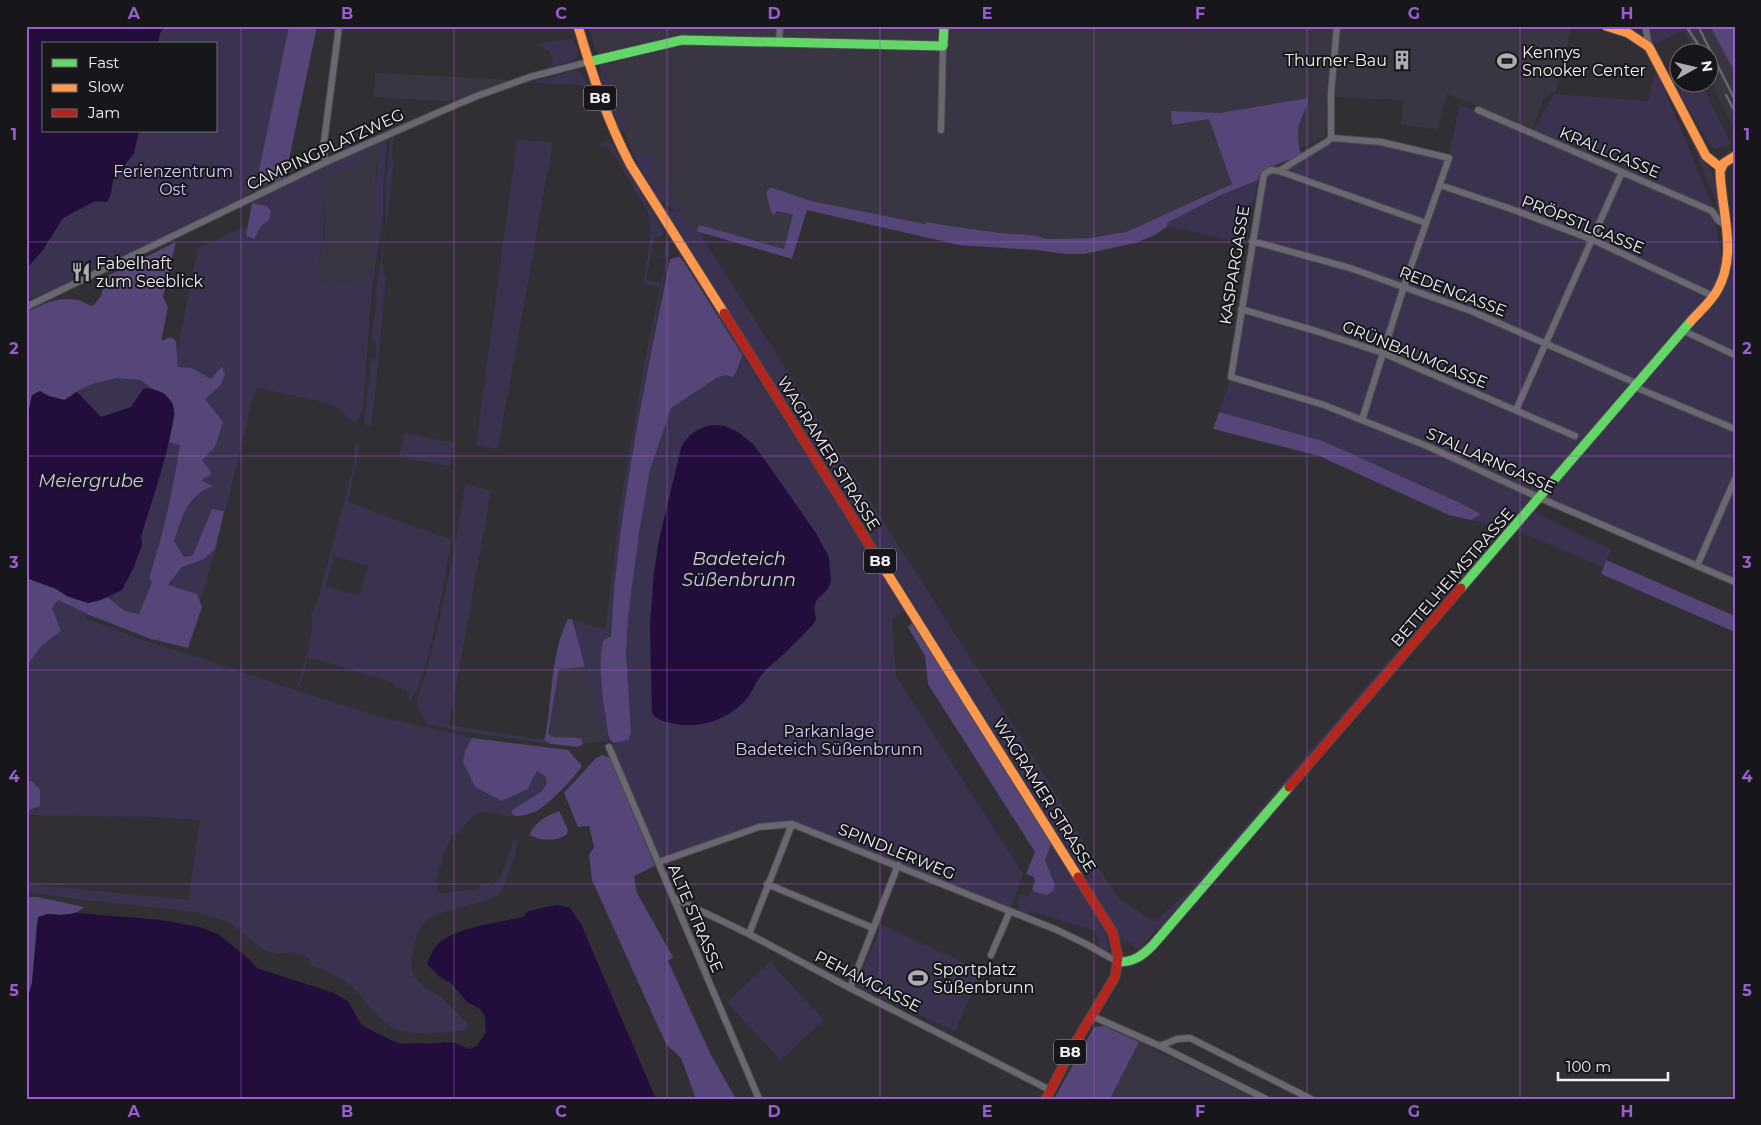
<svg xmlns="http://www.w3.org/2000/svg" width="1761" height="1125" font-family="Montserrat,sans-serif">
<rect width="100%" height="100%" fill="#312f34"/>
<path fill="#393543" d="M589,26H1572L1556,91L1543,99L1533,128L1447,94L1437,130L1401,124L1403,100L1328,97L1325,137L1231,180L1233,187L1142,224L1126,232L1090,238L1046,239L1039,236H1025L959,228L926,222L925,224L810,201L770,188L775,216L777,211L793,215L784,249L700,225L696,231L691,229L651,166L647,153L643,155L636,154L634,156L603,78Z
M1681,26H1710L1735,72V131L1709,78L1708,52H1695Z
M375,73L497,79L519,81L465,101L460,99L453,101L419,100L374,97Z
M382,141L378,148L379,159L376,168L373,263L371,269L366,276L360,281L348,282L335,281L323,283L318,278L317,273L324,240L325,220L324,200L320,183V176L360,160L371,145Z
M585,667L604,741L583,744L580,738L554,737L548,734L559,669Z
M1139,1042L1257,1099H1110Z"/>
<path fill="#3b3250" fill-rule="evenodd" d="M165,26H289L257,180L276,183L254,194L255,190L205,218L26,302V269L43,250L63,218L111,193L113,180L134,153L139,131H216V44H158L160,32Z
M1649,26H1681L1683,31L1656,44L1652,42V35Z
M573,39L578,51L576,59L536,73L552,65C555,51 544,47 533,45L559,40Z
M615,63V65L609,73L608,80L628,129L625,131H621L620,129L600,76L603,67Z
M1656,69L1712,205L1721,255L1735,261V582L1547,504L1539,505L1534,512L1612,550L1602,567L1513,529L1166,924L1160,929H1157L1139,950H1137L1129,942L1121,941L1114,923L1087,881L1090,866L1089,861L1087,862L1084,870H1081L664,209L666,208L672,212L674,211L670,206L658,200L634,156L636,154H643L648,152L655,162L651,166L691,229L701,232L702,237L1039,766L1110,886L1120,899L1154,922L1190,890L1504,527L1471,520L1481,514L1456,501L1323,441L1219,412L1231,377L1264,174L1279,171L1331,138L1371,141L1449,158L1459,104L1532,133L1554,94L1648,101Z
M573,70V71H580L584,79H586L593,100V106L590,107L583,85L536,83V80L554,77Z
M1695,82L1706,93L1731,144L1715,149L1707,141L1678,90Z
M1683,121L1689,129L1715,179L1721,217L1718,215L1715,199Z
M394,136L392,153L393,168L382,264L386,278L375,395L371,426L364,424L371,361L376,357V344L372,339C372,324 378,309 376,293L386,228V180L390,142Z
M385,140L387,143L383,191V215L372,289L363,408L359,418L354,421L347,417L337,407L324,402L257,388L252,402L216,549L200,602L197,594L168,586L182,567L204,559L212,509L193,555L184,557L174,541C183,517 186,497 212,485L200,480L202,460L215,447L205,399L220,386L222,367L211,379L192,368H177V351L198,248L248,225L246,236L259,232L262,224L269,220L267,206L251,202L315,170L371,145L372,154L360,160V166L324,174L320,176C320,186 324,194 324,203C326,227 322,249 317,273L318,278L323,283L335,281L348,282L360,281L366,276L371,269L373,263L374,193L379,159L378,148L380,143Z
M517,140L553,142L498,449L476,445Z
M607,141L612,144L663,229L662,236L654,238L646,280L661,283L666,259L661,257L664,255L666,242H669L670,246C654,335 635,423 623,512C617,554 613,595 609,637L607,638L601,660V670L610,740L604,741L572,619L601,629L606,626L621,500L644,366L660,287L643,283C647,258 654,235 647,210L610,148L597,144Z
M1258,180L1246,236V244L1168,226L1167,223L1221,195Z
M743,356L905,610L892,620L896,676L1023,874L1010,911L792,824L759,827L659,862L609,747L630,737L631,733L626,652L628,618L639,533L650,470L669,411L674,405L718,377L725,375L732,377C738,373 739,363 743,356ZM713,425L754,445L786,489L799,510L828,589C815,599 814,603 816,619L814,623L790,648L762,674L748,697L683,725L662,721L656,718L652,713L650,626L654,572L659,540L681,448C688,434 697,428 713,425Z
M117,378L140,380L153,389L144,388L131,407L101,417L77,392L92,384Z
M405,433L454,443L450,466L399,457Z
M168,442L180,444C172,492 164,532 149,578L152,582L139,614L125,611L107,597L122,590L142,545L141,536L160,476Z
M355,443L360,446L348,502L451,540C447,567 427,687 410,701L406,690L394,687L395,683L308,657L301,684L299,687L297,686C303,669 316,631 311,614L317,603L354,464ZM334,556L368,566L359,596L326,586Z
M465,484L491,491L449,725L544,740L551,744L465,732L427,724L418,708L417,700L426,673L439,622L456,541Z
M58,600L89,615L85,618L148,642L211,661L297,691L382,717L472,738L465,751L463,762L475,787L502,801L528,789L532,779L537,770L545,776L547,783L542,791L511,811L514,816C506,817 499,814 490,812C475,809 466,824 458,834H453C450,842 444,849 442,856C442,859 442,863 441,865C436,875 434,881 439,892L443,893L479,889L481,883L493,886C505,874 508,856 513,841L515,839L517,841L515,856L502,890L499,895L491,899L437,914L425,921L417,934L413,951L411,963L414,977L426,988L440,996L468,1024V1027L465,1030C446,1032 426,1036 407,1032C380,1027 370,1004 352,987C340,976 326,971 311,965L310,958L294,952L278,954L264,950L227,921L197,912L68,898L26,891V884L188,900L200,820L149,817L26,815V811L40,806L32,781L26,782V667L41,646L61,631L52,608Z
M1052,842C1063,860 1114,934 1109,951L1105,952L1097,947L1100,938L1096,936V931L1031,911L1027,914C1014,914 1018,903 1021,894L1028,897L1032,889L1035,892L1047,866L1045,860Z
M882,925L982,971L955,1031L855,985Z
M770,962L824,1020L780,1060L727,1002Z"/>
<path fill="#564578" d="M289,26H317L285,179L276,183L257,180Z
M1710,26H1735V72L1733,69Z
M1308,98C1308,107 1303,113 1300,122C1296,132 1299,145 1301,155L1263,170L1260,173L1258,180L1221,195L1167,223L1168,226L1155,235L1135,243L1084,254H1067L1035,250L959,245L807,210L792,259L696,231L700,225L784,249L793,215L777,211L774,216L771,212L766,193L770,187L811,201L925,224L926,222C954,227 983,231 1011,234C1023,235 1035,234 1046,239L1090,238L1126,232L1232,184L1209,119L1172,125L1171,111L1220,113Z
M252,203L267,206L271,211L269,220L262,225L254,239L246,236Z
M176,242L163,297L168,307L161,341L171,337L176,341L178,367L192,368L211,379L222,366L225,375L220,386L205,399L223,422L215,447L202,460L212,474L201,480L213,486C186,496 183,516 174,541L184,557L193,555L212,509L224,511L215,549L204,559L182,567L168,585L197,594L202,607L188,648L151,639L89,615L58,600L52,608L61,631L41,646L26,667V577L57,589L67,596L88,603L107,597L125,611L139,614L152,582L149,578C164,532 172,492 180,445L168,442L175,413L164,393L153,389L140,380L117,378L92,384L74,393L69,399L64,400L49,396L26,423V312C44,304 57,296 78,300C84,301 86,305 93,306L101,296L105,277Z
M679,257L682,259L743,356C738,363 738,373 732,377L725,375L718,377L671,408L650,470L639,533L628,618L626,652L631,733L628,740L614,743L610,740L608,733C604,703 597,671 603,641L611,636C612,603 616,570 620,537C632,444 651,351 670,259Z
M1219,412L1323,441L1456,501L1481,514L1471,520L1449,515L1319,456L1213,429Z
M1606,560L1735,616V632L1601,574Z
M568,619H572L585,667L559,669L548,734L554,737L581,738L583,744L578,747L551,744L544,740C548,728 548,715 550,702C553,675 555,644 568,619Z
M913,622L1052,842L1045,860L1055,885L1053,891L1047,895L1035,892L1032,889L1035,882L1034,877L1026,874L1035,852L928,684L925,656L908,627Z
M472,738L568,750L582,766C574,778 550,803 537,811C531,814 521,816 514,816L511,811L542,791L547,783L545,776L537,771L532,779L528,789L502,801L475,787L463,762L465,751Z
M602,755L610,758L655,866L634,876L637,893L673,957L668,961L711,1055L736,1099H696L681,1058L666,1044L592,880L589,855L594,847L589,826L578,827L564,793L596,758Z
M32,781L40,790V806L26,811V782Z
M559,811L568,830L567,834C557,842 540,841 529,835C535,822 546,816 559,811Z
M26,897H37L84,907C73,917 61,915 47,914L37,924L32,983L26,1007Z
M1104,1026L1139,1042L1110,1099H1054L1094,1027Z"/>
<path fill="#220d3d" d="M26,26L165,27L160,33L158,44H44V131H139L134,153L113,180L111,193L107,202L95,201L63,218L43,250L26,269Z
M144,388C156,389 168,393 173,405C179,423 148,513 141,536L142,545L133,569L122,590L101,600L88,603L67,596L56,589L29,579L26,577V423L32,395L40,391L49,396L64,400L77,392L101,417L131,407Z
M713,425L725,426L738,432L754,445L816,533L829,557L831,581L828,589L816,601L814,608L816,619L814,623C806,631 799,640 790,648C782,657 770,664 762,674C756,681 753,690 748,697C732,718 701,729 676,724C666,722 658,721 652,713L650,626L654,572L659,540L681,448C688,434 697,428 713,425Z
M557,905L570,908L581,924L656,1099H26L27,1000L32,983L38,917L47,914L61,915L77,913L161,920L200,927L218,934L249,959L257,968L334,993L348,1001L360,1023L365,1027L393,1041L401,1044L417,1043L431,1044L445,1042L455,1043L469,1049L476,1047L486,1032L485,1016L480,1009L467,1002L452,984L440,977L427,964C430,957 432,950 438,944C456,927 498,923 523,917L528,911Z"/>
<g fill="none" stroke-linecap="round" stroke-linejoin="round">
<defs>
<path id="street" d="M1646,30L1649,47
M779,42L780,26
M1478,110L1712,211L1718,220L1726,226
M941,130L943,46
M1331,138V93L1337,26
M326,162L323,150L339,26
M1279,171L1328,141L1331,138L1381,142L1449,158L1404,286L1362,420
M1440,185L1517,211L1593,240L1713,296
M1426,223L1279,171L1271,170L1264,174L1231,377L1324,405L1427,446L1540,498L1735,582
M1252,241L1350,268L1471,311L1638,384
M26,307L326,162L444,110L477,96L530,77L588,62
M1241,309L1316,331L1383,353L1575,436
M1684,331L1735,355
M1635,387L1735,429
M1516,410L1622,172
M1697,566L1735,479
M609,747L759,1099
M659,862L759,827L792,824L1057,930L1086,944L1118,962
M767,884L873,928
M674,898L749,934L850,988L1050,1090
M749,934L792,824
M991,955L1010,911
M850,988L898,865
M1092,1016L1160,1046L1266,1099
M1160,1046L1177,1039L1190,1038L1311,1099"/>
<path id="fast" d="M588,62L682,40L943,46L944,26
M1461,588L1691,321
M1118,962C1134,962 1142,956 1153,945L1289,787"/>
<path id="slow" d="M578,26C592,74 607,120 630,164L724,313
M1606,26L1628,33L1649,47L1706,156L1721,168
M1691,321C1700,311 1712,301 1718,289C1738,252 1721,210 1720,171L1724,163L1735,156
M877,557L1078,877"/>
<path id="jam" d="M724,313L877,557
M1289,787L1461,588
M1046,1099L1074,1045L1115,977L1118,957L1113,933L1078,877"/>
</defs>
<use href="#street" stroke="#4c4b4e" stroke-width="8"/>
<use href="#fast" stroke="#4c4b4e" stroke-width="11"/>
<use href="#slow" stroke="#4c4b4e" stroke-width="11"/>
<use href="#jam" stroke="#4c4b4e" stroke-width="11"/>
<use href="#street" stroke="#6a6770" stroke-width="6"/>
<use href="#fast" stroke="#63d668" stroke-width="9"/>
<use href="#slow" stroke="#ff974d" stroke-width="9"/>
<use href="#jam" stroke="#b3261e" stroke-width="9"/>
<path stroke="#68666b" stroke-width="2.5" d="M1686,26L1703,52
M1698,26L1735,100
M1726,95L1735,112"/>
</g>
<path fill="none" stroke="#995dcd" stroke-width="1" stroke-opacity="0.55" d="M241,26V1099M454,26V1099M667,26V1099M880,26V1099M1094,26V1099M1307,26V1099M1520,26V1099M26,242H1735M26,456H1735M26,670H1735M26,884H1735"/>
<defs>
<symbol id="building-bare" viewBox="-9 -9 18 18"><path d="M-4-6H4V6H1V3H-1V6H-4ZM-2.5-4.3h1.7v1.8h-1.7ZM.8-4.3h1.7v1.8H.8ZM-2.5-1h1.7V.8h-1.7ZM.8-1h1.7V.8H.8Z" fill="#aeacb2" stroke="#17161a" stroke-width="2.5" paint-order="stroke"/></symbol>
<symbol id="stadium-bare" viewBox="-9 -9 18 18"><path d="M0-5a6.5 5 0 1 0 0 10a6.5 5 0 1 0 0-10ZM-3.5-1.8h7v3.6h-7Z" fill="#aeacb2" stroke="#17161a" stroke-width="2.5" paint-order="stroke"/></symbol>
<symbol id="restaurant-bare" viewBox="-9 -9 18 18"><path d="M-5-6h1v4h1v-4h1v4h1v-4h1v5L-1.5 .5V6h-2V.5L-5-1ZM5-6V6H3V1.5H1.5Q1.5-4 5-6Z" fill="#aeacb2" stroke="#17161a" stroke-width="2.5" paint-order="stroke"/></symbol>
</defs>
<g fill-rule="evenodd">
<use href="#building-bare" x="1388" y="46" width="28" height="28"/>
<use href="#stadium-bare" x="1493" y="47" width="28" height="28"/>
<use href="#restaurant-bare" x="67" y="258" width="28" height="28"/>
<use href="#stadium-bare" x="904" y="964" width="28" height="28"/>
</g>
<g text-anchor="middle" stroke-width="4" stroke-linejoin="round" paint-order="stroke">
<g fill="#17161a" stroke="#b0afb4" stroke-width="1">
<rect x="584" y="85.5" width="32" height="25" rx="4"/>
<rect x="864" y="548.5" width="32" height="25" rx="4"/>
<rect x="1054" y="1039.5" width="32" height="25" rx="4"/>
</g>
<g font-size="15" font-weight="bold" fill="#f2f0f6">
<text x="600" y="103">B8</text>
<text x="880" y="566">B8</text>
<text x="1070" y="1057">B8</text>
</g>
<g font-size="16" fill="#f2f0f6" stroke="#17161a" text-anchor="start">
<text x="1522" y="58">Kennys<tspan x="1522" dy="18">Snooker Center</tspan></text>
<text x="1387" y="66" text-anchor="end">Thurner-Bau</text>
<text x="96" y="269">Fabelhaft<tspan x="96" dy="18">zum Seeblick</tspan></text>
<text x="933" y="975">Sportplatz<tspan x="933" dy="18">Süßenbrunn</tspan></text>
</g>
<g font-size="16" fill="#f2f0f6" stroke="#17161a">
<text transform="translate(325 149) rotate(-25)" y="6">CAMPINGPLATZWEG</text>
<text transform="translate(1610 152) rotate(23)" y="6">KRALLGASSE</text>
<text transform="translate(1583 224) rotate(22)" y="6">PRÖPSTLGASSE</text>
<text transform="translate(1234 265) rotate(-81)" y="6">KASPARGASSE</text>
<text transform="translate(1453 291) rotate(21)" y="6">REDENGASSE</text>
<text transform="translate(1415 354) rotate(22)" y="6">GRÜNBAUMGASSE</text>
<text transform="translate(829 453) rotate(58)" y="6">WAGRAMER STRASSE</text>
<text transform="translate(1491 460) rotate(24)" y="6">STALLARNGASSE</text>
<text transform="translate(1452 577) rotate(-49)" y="6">BETTELHEIMSTRASSE</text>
<text transform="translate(1045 795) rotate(58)" y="6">WAGRAMER STRASSE</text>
<text transform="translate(897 851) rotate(22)" y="6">SPINDLERWEG</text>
<text transform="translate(696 918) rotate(67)" y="6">ALTE STRASSE</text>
<text transform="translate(868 981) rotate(27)" y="6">PEHAMGASSE</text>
</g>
<g font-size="16" fill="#d6c7fc" stroke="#17161a">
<text x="173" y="177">Ferienzentrum<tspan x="173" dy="18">Ost</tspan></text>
<text x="829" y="737">Parkanlage<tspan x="829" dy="18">Badeteich Süßenbrunn</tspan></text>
</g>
<g font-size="18" font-style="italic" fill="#d4c5fa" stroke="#17161a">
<text x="91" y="487">Meiergrube</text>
<text x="739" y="565">Badeteich<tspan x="739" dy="21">Süßenbrunn</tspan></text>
</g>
</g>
<rect width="1761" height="1125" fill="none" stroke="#17161a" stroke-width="55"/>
<rect x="42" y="42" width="175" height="90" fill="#17161a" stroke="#6f6d72"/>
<rect x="52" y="59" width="25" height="8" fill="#63d668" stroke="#6f6d72"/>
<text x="88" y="68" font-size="15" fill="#f2f0f6">Fast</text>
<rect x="52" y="84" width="25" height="8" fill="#ff974d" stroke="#6f6d72"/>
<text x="88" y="92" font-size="15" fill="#f2f0f6">Slow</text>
<rect x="52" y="109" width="25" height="8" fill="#b3261e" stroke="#6f6d72"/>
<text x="88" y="118" font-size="15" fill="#f2f0f6">Jam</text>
<g transform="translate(1694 68) rotate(82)"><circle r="24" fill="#17161a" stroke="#6f6d72"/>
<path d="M0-4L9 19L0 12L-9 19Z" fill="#aeacb2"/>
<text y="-8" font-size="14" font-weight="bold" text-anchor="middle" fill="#f2f0f6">N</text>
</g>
<path d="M1558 1072v8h110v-8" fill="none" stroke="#f2f0f6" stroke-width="2.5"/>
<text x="1566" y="1072" font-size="15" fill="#f2f0f6" stroke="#17161a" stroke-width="4" paint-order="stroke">100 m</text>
<rect x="28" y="28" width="1706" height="1070" fill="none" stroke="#995dcd" stroke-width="2"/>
<g font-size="16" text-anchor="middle" font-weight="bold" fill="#995dcd">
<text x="134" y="19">A</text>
<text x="347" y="19">B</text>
<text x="561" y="19">C</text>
<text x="774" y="19">D</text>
<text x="987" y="19">E</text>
<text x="1200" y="19">F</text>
<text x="1414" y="19">G</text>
<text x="1627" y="19">H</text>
<text x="14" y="140">1</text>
<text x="1747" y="140">1</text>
<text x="14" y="354">2</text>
<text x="1747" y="354">2</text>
<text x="14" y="568">3</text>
<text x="1747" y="568">3</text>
<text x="14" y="782">4</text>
<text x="1747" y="782">4</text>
<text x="14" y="996">5</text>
<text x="1747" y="996">5</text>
<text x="134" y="1117">A</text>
<text x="347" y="1117">B</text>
<text x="561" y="1117">C</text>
<text x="774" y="1117">D</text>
<text x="987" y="1117">E</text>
<text x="1200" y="1117">F</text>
<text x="1414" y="1117">G</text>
<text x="1627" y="1117">H</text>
</g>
</svg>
